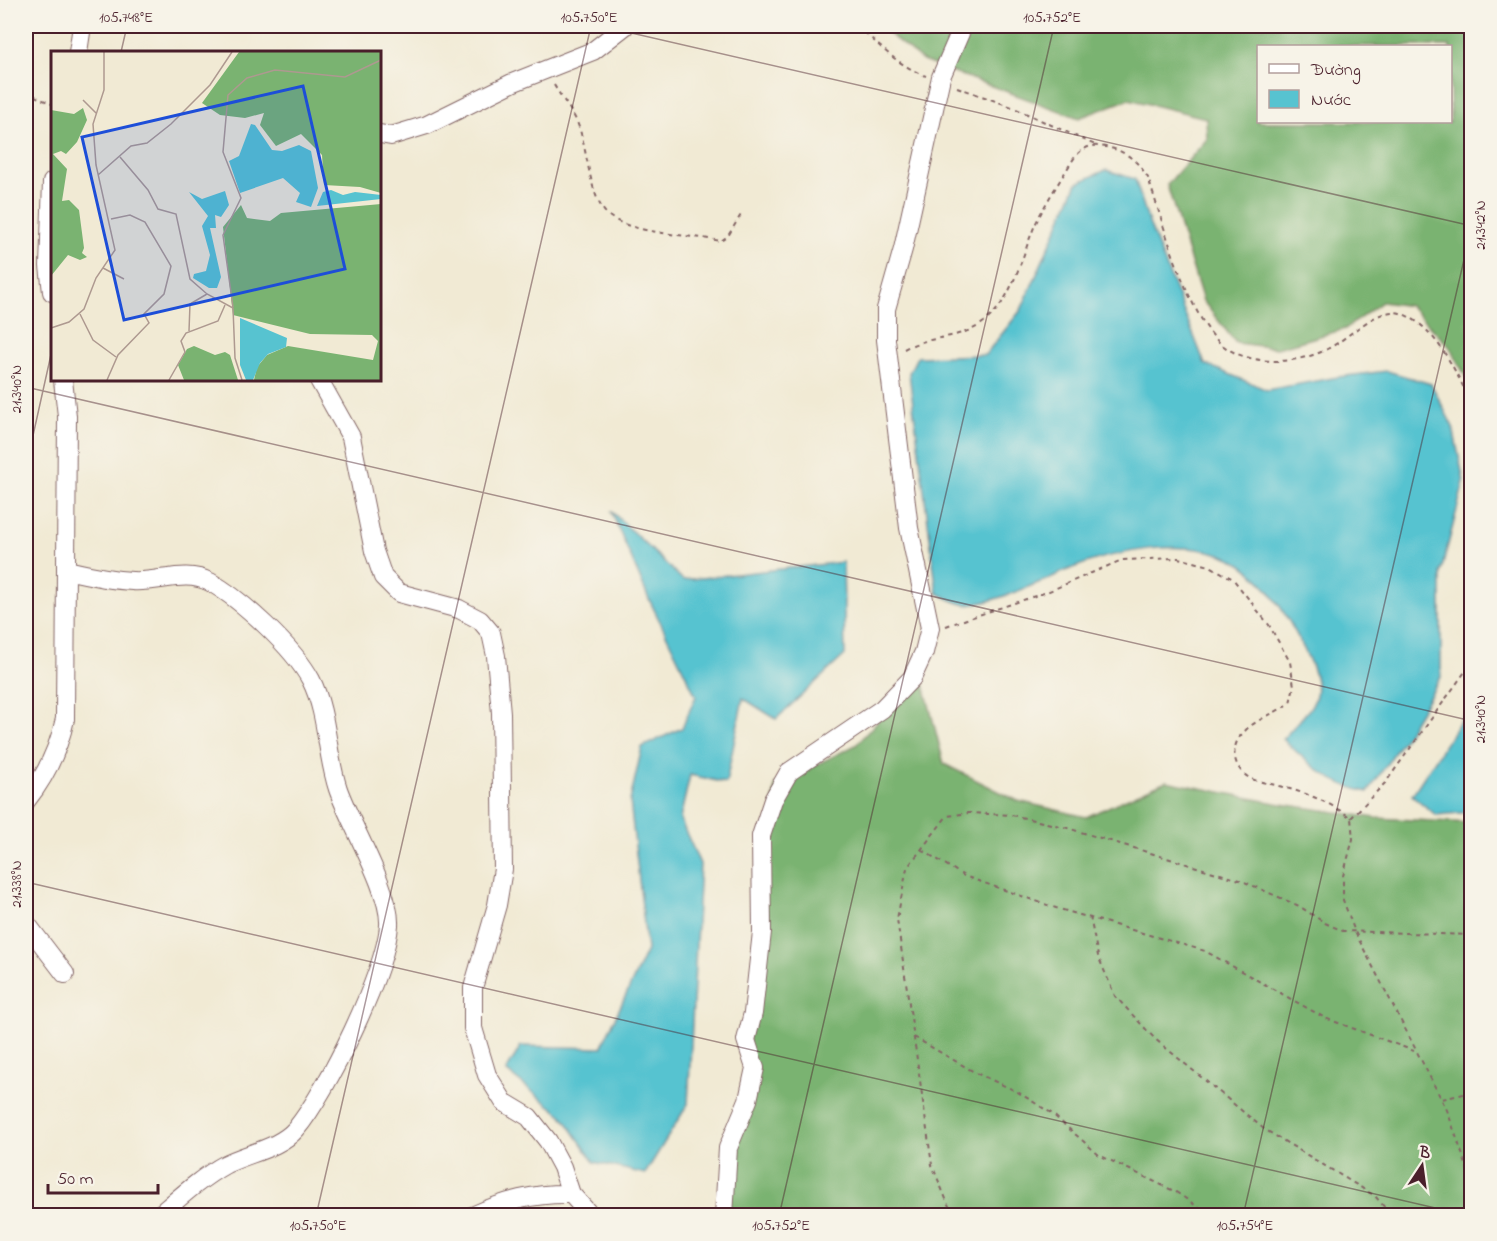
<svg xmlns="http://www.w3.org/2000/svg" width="1497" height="1241" font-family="'Indie Flower',sans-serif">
<rect width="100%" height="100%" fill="#f7f3e8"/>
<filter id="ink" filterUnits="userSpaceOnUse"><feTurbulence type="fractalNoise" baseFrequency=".0167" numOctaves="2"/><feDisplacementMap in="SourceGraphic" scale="12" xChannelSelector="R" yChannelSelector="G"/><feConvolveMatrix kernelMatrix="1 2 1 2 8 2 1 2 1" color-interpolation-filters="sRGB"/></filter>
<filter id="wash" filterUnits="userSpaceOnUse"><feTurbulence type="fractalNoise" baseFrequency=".008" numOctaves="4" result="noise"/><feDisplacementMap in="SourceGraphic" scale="24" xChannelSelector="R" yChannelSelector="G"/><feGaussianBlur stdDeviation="1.35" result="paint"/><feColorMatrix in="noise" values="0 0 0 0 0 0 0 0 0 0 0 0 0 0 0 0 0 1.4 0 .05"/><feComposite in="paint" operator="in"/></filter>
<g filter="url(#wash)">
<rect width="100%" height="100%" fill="#f1ead4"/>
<path fill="#7ab371" stroke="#62694e" stroke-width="1.5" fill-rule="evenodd" d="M879,26H1471V387L1450,347L1410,306L1382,302L1345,329L1277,348L1236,343L1203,301L1167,185L1207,139L1206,118L1129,99L1079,118L923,61ZM1258,46H1450V122H1258Z
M921,673L944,764L1018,801L1086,817L1166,781L1275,803L1376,818L1471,823V1215L724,1216L743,1095L775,785L856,745Z"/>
<path fill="#57c3d0" stroke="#50717e" stroke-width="1.5" d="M1106,170L1135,179L1149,223L1205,364L1267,390L1338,377L1387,371L1431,384L1453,427L1464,482L1441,572V677L1407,734L1368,792C1331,785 1309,764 1283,739C1315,702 1329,699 1304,649C1288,617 1264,574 1230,558C1185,537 1114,551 1070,569C1051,578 981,609 963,604C954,602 945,597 937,593L909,373L917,357L985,355L1021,310L1077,183Z
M611,511L683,580L843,562L845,655L776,719L743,698L726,783L690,775L680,819L700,864L688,1104L645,1174L594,1162L562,1115L506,1071L521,1046L601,1048L647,950L630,801L642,747L682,728L696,696L648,597Z
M1468,709H1472L1471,812L1436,815L1412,795Z"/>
</g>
<g filter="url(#ink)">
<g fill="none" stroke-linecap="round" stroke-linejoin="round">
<defs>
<path id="minor" d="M78,52L82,26
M380,134L391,136L427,125L512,83L593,51L625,26
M52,182L49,266L52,292
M319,380L351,437L374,551L383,577L399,593L459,609L480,620L491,633L496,656L501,713L503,869L497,905L473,988V1028L487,1075L504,1102L529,1117L548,1141L562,1167L571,1194L591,1216
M67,570C88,575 110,580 132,581C159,583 185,569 210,582C241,599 294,648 311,680C328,714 326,753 338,789C350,824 391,891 389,925C386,972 327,1092 296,1129C280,1148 248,1153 226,1164C202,1177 179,1198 158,1216
M26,801C46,776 58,751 65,719L67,416L63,380
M26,923L65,974
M472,1216C505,1201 534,1193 571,1194
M724,1216L728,1148L748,1100L755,1068L746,1040L753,1013L762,932L761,836L773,800L789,772L882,709L912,678L924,652L930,628L909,528L886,340V309L903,249L941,77L963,26"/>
</defs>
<use href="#minor" stroke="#846666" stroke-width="20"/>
<path stroke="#846666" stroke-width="2" stroke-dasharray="4.5 4.5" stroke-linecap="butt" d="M859,26C877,45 901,67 926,76
M554,85C561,97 570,108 576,120C588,144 588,199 609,216C632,234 692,235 721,241L728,236L742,213
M957,87L1012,107L1095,145
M26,92L52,104
M904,349C934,333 966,342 992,315C1014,293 1023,253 1035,225C1043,208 1054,190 1064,174C1070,165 1075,154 1084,149C1092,144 1101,146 1110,148C1128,152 1140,164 1148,178C1164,225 1183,300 1214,337C1240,368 1297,366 1329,348C1349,338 1378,306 1400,313C1436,325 1456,373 1472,404
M946,626L1047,592L1122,560L1178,558L1210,566L1233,579L1269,625L1290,662L1294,686L1290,703C1275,714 1255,719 1243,733C1230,746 1232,766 1248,777C1255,782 1270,783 1279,786C1306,793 1328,801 1351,818L1353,839L1343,876V900L1355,932L1447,1110L1472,1182
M1351,818L1386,782L1472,662
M922,850L964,876L1056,908L1205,951L1325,1018L1414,1051
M1090,917L1098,956L1115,996L1155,1039L1264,1129L1375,1196L1392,1216
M914,1037L976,1073L1016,1091L1051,1113L1099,1155L1176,1192L1211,1216
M1442,1099L1472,1092
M953,1216L932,1165L897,919L907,868L947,816L969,813L1012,815L1064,827L1240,880L1299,906L1325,923L1343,931L1472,935"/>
<use href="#minor" stroke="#fff" stroke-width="18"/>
</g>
</g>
<path fill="none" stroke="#4a1f2b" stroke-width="1.5" stroke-opacity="0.45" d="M601,26L1472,226M121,52L127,26M26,387L1472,721M26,467L52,350M26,882L1470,1216M316,1216L591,26M779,1216L1054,26M1243,1216L1472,225"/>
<g transform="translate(51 51)">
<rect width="330" height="330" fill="#f1ead4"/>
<path d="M188,1H330V142L309,136L273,134L271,104L250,83L225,95L209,74L213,62L194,67L169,64L151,52ZM32,57L36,69L26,91L15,103L10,100L2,103L16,118L11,150L18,149L28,159L33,197L31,202L36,206L29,209L17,204L0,225V59L23,63ZM330,153V329H203L206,316L216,304L237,295L322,309L327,290L321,284L259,283L182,264L172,176L190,154L196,167L219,170L230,162ZM143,295L164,304L174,301L179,304L187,329H133L127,314L136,298Z" fill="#7ab371"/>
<path d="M200,73L204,74L221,99L231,100L248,94L260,100L267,137L260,156L245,151L249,142L232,127L189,142L178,110L188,105ZM280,139L292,144L304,141L330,144V148L266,155L272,141ZM174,140L178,154L170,166L164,164L165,177H159L170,226L166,237H158L142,227L143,223L155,220L159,204L151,175L157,165L138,141L151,148ZM189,267L236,287L235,296L217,303L209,312L202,329H195L189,314Z" fill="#57c3d0"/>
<path fill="none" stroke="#ae9990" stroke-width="1.5" d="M32,49L45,62M69,106L97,139L107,158L125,163L139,228L156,243L182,257L184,307L191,329M47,124L80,95L96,92L120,73L159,34L181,1M52,217L73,228M182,256L172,184L190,147L172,101L177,44L196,27L224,19L294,26L330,9M29,263L42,289L65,306M0,277L18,271L33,258L45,227L64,199L45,114L42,73L53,39V1M138,280L139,253L156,243M56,329L67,304L98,272L93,263L113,243L120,215L94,171L79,164L60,168M118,329L134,301L130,290L135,282L167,270L174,254"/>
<path fill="#1d4ed8" fill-opacity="0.15" stroke="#1d4ed8" stroke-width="3" d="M252,35L294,218L73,269L31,86Z"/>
<rect width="330" height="330" fill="none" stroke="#4a1f2b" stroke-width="3"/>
</g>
<rect width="1497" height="1241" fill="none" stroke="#f7f3e8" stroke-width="66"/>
<rect x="1257" y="45" width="195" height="78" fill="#f7f3e8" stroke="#b29e9c" stroke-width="1.5"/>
<rect x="1269" y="64" width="30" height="9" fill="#ffffff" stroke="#b29e9c" stroke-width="1.5"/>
<text x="1311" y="75" font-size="18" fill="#4a1f2b">Đường</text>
<rect x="1269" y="90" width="30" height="18" fill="#57c3d0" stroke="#b29e9c" stroke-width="1.5"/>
<text x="1311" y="105" font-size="18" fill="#4a1f2b">Nước</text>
<g transform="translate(1422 1166) rotate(13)" stroke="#f7f3e8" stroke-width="4.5" paint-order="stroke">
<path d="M0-4.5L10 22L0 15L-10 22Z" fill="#4a1f2b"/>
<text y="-9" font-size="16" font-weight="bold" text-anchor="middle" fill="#4a1f2b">B</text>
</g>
<path d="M48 1184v9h110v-9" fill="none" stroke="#4a1f2b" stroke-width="3"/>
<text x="57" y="1184" font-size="18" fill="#4a1f2b" stroke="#f7f3e8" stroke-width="4.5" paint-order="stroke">50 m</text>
<rect x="33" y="33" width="1431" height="1175" fill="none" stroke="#4a1f2b" stroke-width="2"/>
<g font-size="15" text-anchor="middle" fill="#4a1f2b">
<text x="126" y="22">105.748°E</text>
<text x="589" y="22">105.750°E</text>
<text x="1052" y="22">105.752°E</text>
<text transform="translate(1480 225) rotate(-90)" y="5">21.342°N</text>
<text transform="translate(16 389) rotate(-90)" y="5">21.340°N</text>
<text transform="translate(1480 719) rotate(-90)" y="5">21.340°N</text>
<text transform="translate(16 884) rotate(-90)" y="5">21.338°N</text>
<text x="318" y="1230">105.750°E</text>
<text x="781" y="1230">105.752°E</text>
<text x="1245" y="1230">105.754°E</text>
</g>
</svg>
